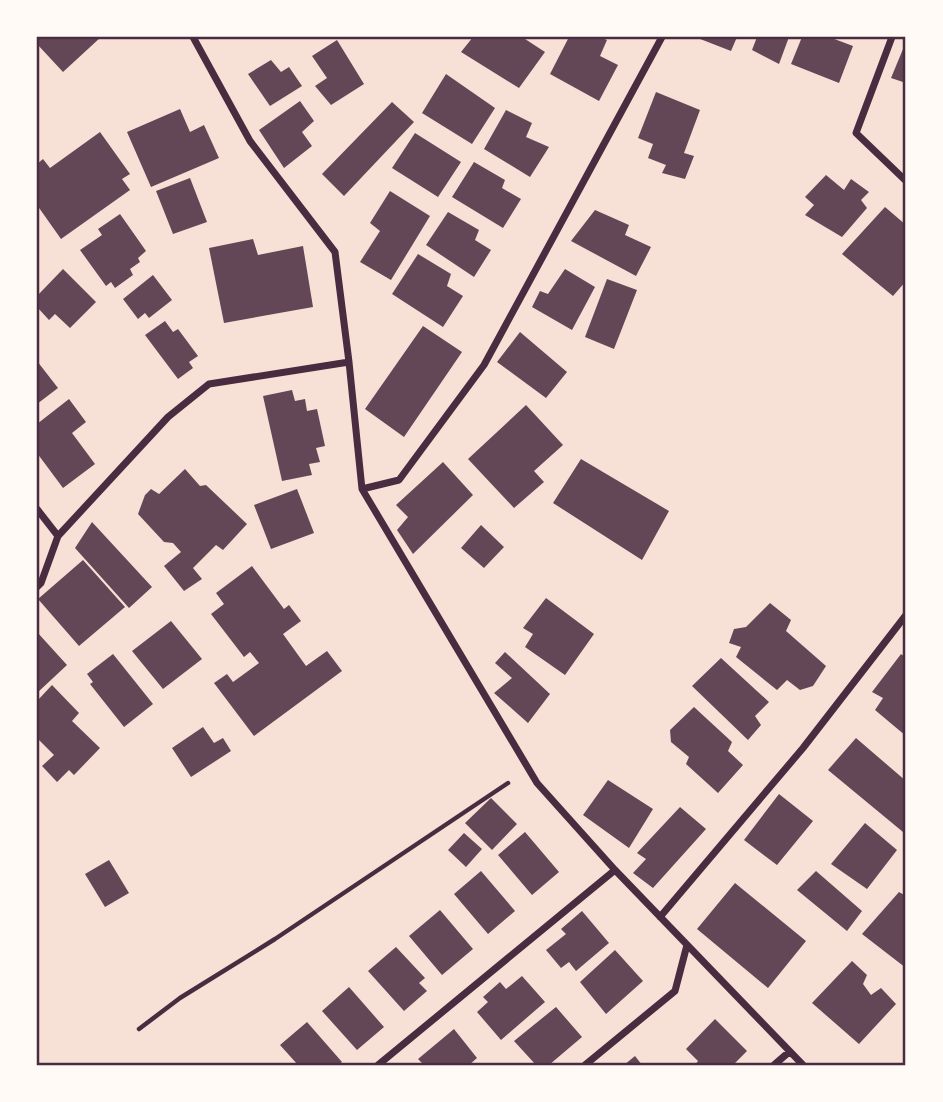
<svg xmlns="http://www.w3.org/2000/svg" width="943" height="1102" font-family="Figtree,sans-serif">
<rect width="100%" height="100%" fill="#f7e1d7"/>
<path fill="#644757" d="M37,37H101L63,72L37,44Z
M473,37H522L545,52L519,88L461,52Z
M569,37H600L607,40L600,56L618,65L599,101L550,74Z
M695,37H737L731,51Z
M757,37H789L779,64L752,50Z
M802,37H829L853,46L839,83L791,64Z
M337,40L364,84L331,105L315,86L327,78L312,56Z
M903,49L906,50V83L891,78Z
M271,60L281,72L289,67L302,86L270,106L248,74Z
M446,74L495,108L472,144L422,113Z
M656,92L700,110L684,153L694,156L685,179L662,173L666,165L648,158L653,144L638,138Z
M300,101L314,121L302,132L312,146L284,168L259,130Z
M392,102L414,122L344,196L322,174Z
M180,109L190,132L204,125L219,158L151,187L127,132Z
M506,110L532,123L526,137L549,147L530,177L484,149Z
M100,132L130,174L122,179L130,190L61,239L37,205V164L43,159L50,168Z
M415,133L461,162L438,197L392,168Z
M474,162L505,180L502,188L521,199L503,228L452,197Z
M826,175L844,190L851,179L869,192L861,200L867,208L842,237L805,215L814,205L805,197Z
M190,178L207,222L173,234L156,191Z
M390,191L430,216L391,280L360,262L380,231L370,223Z
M885,207L906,225V281L893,296L842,254Z
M595,210L629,225L625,235L651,247L636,276L571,241Z
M448,212L479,230L475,240L491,250L474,277L426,245Z
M120,214L146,251L138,258L140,262L130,269L133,275L115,288L111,282L106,286L80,250L102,235L98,229Z
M253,239L258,255L303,246L313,307L224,323L209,248Z
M418,254L451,274L447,286L463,296L443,327L392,294Z
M63,269L96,302L70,328L55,314L49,320L37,307V296Z
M565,269L595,287L572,330L532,307L540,291L548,294Z
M153,275L172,300L149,318L145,313L138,319L123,299Z
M607,279L637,290L614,349L585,337Z
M165,321L173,332L178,329L198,356L189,362L193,368L178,379L145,335Z
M423,326L462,352L404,437L365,409Z
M520,332L567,372L546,398L497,362Z
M37,361L58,388L37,404Z
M292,390L295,401L305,399L307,411L317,409L325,446L316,448L320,462L309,464L312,475L282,481L263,396Z
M69,399L86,422L72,433L95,464L63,488L37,453V424Z
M526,405L563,445L534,471L544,482L514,508L468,459Z
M581,459L669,511L642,560L553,503Z
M443,462L473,495L413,554L397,530L408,517L396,505Z
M185,469L200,486L206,485L247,524L223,550L216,545L193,568L202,579L184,591L164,566L181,552L173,543L164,542L138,514L145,495L151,489L159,494Z
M297,489L314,533L271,549L254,505Z
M92,522L152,587L129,608L75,548Z
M481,525L504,547L484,568L461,548Z
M83,560L125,607L79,646L38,599Z
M252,566L284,609L289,605L301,621L283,634L306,666L327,651L342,671L254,736L214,683L227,674L233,682L259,663L250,652L244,657L211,614L224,604L216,593Z
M546,598L594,634L565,675L525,647L533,634L523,628Z
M770,603L791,620L786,631L826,666L813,686L800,690L787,680L777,690L736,657L741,647L729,643L734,629L746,627Z
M171,621L202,659L163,689L132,651Z
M37,632L67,665L37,693Z
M505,652L550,694L528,723L494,693L512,678L495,663Z
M113,654L153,704L124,727L90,684L93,682L87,674Z
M901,654L906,658V736L875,710L883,698L872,692Z
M721,658L769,702L755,716L761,725L748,740L692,686Z
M52,685L79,713L72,721L100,748L74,775L69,770L57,782L42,766L54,755L37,738V701Z
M694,707L732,742L728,751L743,765L718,793L686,764L689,757L671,742L670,730Z
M203,727L214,743L223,738L231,751L191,777L172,748Z
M856,738L906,781V828L903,832L828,770Z
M608,780L653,809L629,848L583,815Z
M779,794L813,821L777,865L744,840Z
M491,798L517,824L492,850L465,823Z
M680,807L706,829L653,888L633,873L646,859L637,853Z
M865,823L897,850L867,889L831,864Z
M525,832L559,872L532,895L498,855Z
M464,833L482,849L466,867L448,850Z
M109,860L129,893L105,907L85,874Z
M481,871L515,911L488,934L454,894Z
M816,871L862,911L847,931L797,890Z
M735,883L806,941L768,988L697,929Z
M899,892L906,896V968L862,934Z
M440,910L473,949L442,975L409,936Z
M582,911L609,943L576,971L569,962L561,968L546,950L566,934L561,929Z
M396,947L425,978L419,983L427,991L404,1011L368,971Z
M615,950L643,981L606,1014L580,982Z
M852,961L867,975L863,984L871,995L881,988L896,1004L859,1044L812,1003Z
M522,976L545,1002L501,1040L477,1012L488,1002L483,997L500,982L506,989Z
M349,987L384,1027L357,1050L322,1011Z
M556,1007L582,1037L549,1065H536L514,1041Z
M715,1019L747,1051L733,1065H695L698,1061L686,1049Z
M307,1022L342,1062L338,1065H298L280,1045Z
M454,1029L477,1058L469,1065H424L418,1059Z
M635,1056L642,1065H624Z"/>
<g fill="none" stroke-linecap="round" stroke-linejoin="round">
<path stroke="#4a2c40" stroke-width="4.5" d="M139,1029L180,998L275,939L508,783"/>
<path stroke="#4a2c40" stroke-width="7" d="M193,37L250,141L335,252L349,362L362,489L537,783L615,870L803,1065
M892,37L856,133L906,181
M362,489L399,480L484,365L662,37
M37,509L58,536
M37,587L41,583L58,536L168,417L209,384L349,362
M660,917L803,748L906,615
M378,1065L615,870
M585,1065L675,991L687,945
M774,1065L789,1052"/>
</g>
<rect width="943" height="1102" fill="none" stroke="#fffaf5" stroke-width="77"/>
<rect x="38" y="38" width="866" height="1026" fill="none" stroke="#4a2c40" stroke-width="2.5"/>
</svg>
